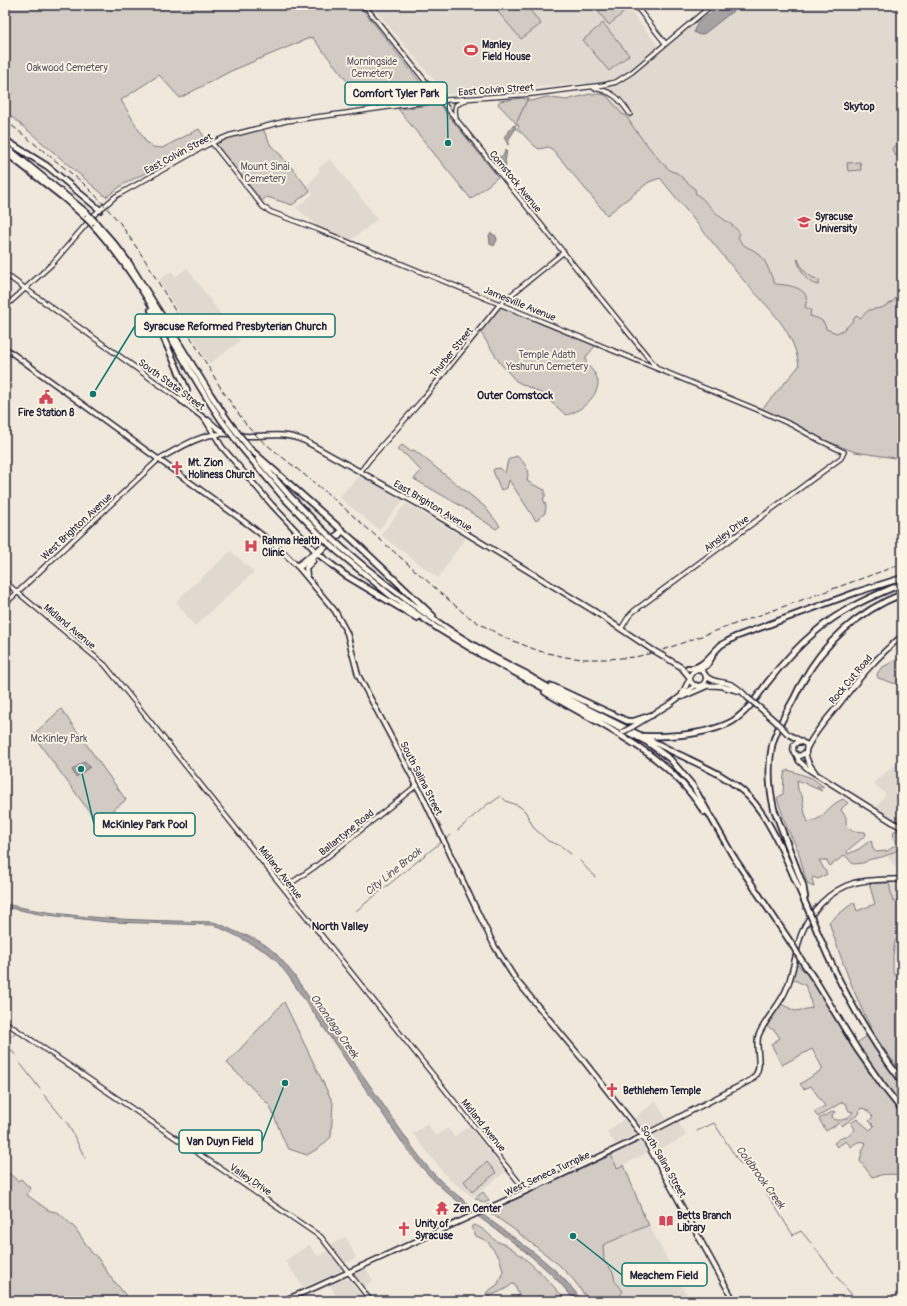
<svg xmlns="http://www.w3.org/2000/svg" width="907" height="1306" font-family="Pangolin,sans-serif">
<rect width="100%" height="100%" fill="#efe8db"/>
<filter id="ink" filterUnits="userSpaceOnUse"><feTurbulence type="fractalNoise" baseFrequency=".025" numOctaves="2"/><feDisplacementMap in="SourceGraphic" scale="8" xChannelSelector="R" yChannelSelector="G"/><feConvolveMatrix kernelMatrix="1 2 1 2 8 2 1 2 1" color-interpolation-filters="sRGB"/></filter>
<g filter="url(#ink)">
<path fill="#e0d9cf" d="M371,5H468L473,8H481L483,5H625L662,50L719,5H900L902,7V393L817,351L585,83L446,94Z
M330,159L378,219L351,240L315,225L313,222L296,208L313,194L307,186L320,171L318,168Z
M187,268L240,341L209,364L159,280L172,271L176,276Z
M360,475L403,500L379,530L339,497Z
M406,503L465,538L438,578L381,535Z
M231,551L254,572L196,625H194L177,603V600Z
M902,759V824L876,808L886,794L873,783Z
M902,847V875H901L887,856Z
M902,880V900L893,902L888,881Z
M656,1101L666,1119L643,1131L633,1119Z
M624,1119L635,1133L631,1137L615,1144L607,1132Z
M678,1121L686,1136L658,1150L656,1149L655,1150L648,1139L649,1137Z
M427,1124L436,1136L448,1128L454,1137L469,1126L505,1172L473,1197L448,1178L413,1134Z
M640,1142L642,1143L648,1152L617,1168L611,1155Z
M649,1225L679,1281L691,1301H617L623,1291L615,1281L613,1272L604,1261L603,1245Z
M346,1237L356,1258L346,1263L331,1244Z
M309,1245L318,1256L329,1250L342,1269L341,1271L333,1275L303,1287L285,1261Z
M366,1268L373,1280L364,1288L355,1277V1274Z
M345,1278L350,1280L367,1301H334L335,1296L331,1285Z"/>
<path fill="#d1cbc3" stroke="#7a767f" d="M5,5H359L431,96L367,106L312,37L231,71L180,98L159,75L121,100L146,142L153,147L162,148L199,129L207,141L124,184L106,197L5,111Z
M497,5H526L541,24L521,39L494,7Z
M593,5H625L628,9L609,25Z
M603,23L629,55L609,71L583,40Z
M590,94H601L607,96L622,114L626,116L636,131L661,162L671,171L677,173L695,189L696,194C703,198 709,206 715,212C723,220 733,224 740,233L738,237C743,249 752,247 760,255C768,263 770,275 775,284C788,285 813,287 805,307L811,310L810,316C818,318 825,320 826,329L837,333L843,330L850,324L856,316L860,318L869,310L881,308L891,303L902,292V385L900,387L902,388V459L855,452L819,438L805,429L762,409L794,372L799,366C793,325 763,304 739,275C713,243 686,210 660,178L649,182L607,215L553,150L548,147L539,149C530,144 526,135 517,129L519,126L498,104L500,101L522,98L532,101L546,97L566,100Z
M439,104L498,177L471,199L398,109Z
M263,129L271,146L281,155L287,164L293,169L310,191L292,205L267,197L261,201L215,144L229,137Z
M900,138L902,139V154L898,156L895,155L892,150L893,147L900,140Z
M860,162L861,170L848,171L847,163Z
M798,259C802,270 807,276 819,280L820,281L818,285C805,283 801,270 797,260Z
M500,307L596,345L586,357V363C591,369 597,374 598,382C599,396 579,413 566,415L542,394L516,381L500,363L480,331L495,312Z
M402,445L410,451L414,450L484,506L500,526L496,529L461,506L414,479L421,471L406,455L397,450Z
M516,456C525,461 530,471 527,481L534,485L545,490V497L543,498L546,506L545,513L536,521L509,480L507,488L501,490L493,471L494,469L499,468L505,473L508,460Z
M902,657V686L878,678L877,674L881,668Z
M61,709L126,800L97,822L33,735Z
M788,770L812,778L824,787L817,786L822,791L797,780L798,790L802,796L805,814L808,822C823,819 822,814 832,806C835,803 839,801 843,799L848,803L842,808L841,810L846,817V825L852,831L865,832L866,835L848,850L847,852L848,854L859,849L871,840L873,849L876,852L887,851L896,845V843L893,838L894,831L898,830L902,833V847C891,854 885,857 872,859C869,859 866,862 863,863C860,863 856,864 853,864L845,855L830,866L826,860H819L827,874L818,879L813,877L812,879L814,887L809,885L806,880L798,850L787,828L777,798L783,794L784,775L785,772Z
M869,883H889L893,902L902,900V936L895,941L893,956V972L902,984V1073C892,1059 880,1045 872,1030C854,995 841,959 829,922L854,902L857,911L875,904Z
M796,963L804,971L806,970L851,1046L871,1075L902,1114V1176C892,1173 882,1174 872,1177L860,1161L862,1152L866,1143C860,1140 856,1142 851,1147L846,1141L837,1147L834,1143L843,1136C849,1137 851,1134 855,1129L851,1123L857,1119L870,1130L874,1126L869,1121L873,1117L867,1110L863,1108L860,1109L859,1114L842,1126L839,1123L826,1131L819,1119L834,1111L835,1112L832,1115L833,1119C841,1122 849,1119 853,1112L849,1111L846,1104L842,1102L818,1117L814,1112L825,1106L811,1086L804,1089L800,1084L823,1069L812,1049L782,1065L771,1044L780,1038L775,1031L767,1026L781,1004L795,1011L812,1008L809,994L805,985L792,979Z
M284,1002L333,1103L331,1137L319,1148L307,1155L289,1149L284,1141L270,1106L227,1063Z
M868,1035L893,1073L902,1085V1106L875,1071L857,1043Z
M611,1155L617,1168L624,1165L644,1216L649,1225L603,1245L604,1261L613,1272L615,1281L623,1291L617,1301H589L573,1279L558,1264L512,1228L489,1212Z
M487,1162L496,1173L472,1192L464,1181Z
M5,1170L18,1181L21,1179L31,1189L27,1195L48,1210L59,1213L75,1228L92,1253L97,1257L114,1282H115L127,1297L124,1301H5Z
M483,1192L489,1200L485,1203L475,1198Z
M474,1225C484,1228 489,1235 496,1241C500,1243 504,1244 508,1246C528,1259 551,1282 566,1301H512L516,1299L519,1295L514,1284H512C509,1288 492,1296 487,1296L486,1293L498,1284L503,1271L500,1259L490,1245L487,1241L476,1236L471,1227Z"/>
<path fill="#a6a2a2" stroke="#716f79" d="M722,5H731L734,9L733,11L705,33L699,35L694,32C695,21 714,11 722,5Z
M514,125L516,128L509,139L508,145L504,137Z
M506,149C508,154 504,159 506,165L504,167L497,160L498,157L503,156Z
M491,233L496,236L497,240L494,246L490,244L489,235Z
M85,761L90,767L76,777L72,770Z
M5,904C74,920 142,920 213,922C223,924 230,930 239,933C242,935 245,935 248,936C269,944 280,957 293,974L413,1148C420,1157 426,1166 434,1174C453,1194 477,1210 498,1226C529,1249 560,1269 582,1301H575C542,1257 492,1229 450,1195C433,1181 419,1165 406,1148L287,974L276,960L268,953L237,936L214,925L108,922L39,914L5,907Z"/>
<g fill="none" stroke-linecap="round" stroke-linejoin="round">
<path stroke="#716f79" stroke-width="1" d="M515,126L528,98
M503,798L506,801L519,806L525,811L534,828L548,841L561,846L571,854
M469,820L489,803H491L501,796
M458,830L467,822
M447,838L451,835
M580,861L595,877
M356,911L440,843
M5,1041L15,1033
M5,1042L16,1056
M20,1063L40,1089
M44,1095L63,1118
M67,1122L85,1158
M697,1131L714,1123L739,1162C756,1172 781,1217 793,1235L801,1231L811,1243
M815,1248L834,1273
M837,1277L856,1300"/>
<defs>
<path id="secondary" d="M364,5L656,367
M635,5L665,43
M594,88C614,92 619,98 630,114
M456,119L455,110L456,105L466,100
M212,143L263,207L271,212L314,228L763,412L792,425L821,441L844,452L841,458L634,611L629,616L621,629
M5,274L182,401
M5,307L52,264L95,214L116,196L207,145L228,136L286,121L347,113L409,104L433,101L532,94L604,85L616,82L632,72L712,5
M360,472L370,459L423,399L500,304L564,252
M5,582L105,665L526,1191
M5,604L159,459
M284,888L316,866L417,785
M5,1022L321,1237L371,1301"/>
<path id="primary" d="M5,348L253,528L281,550L299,568L335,611L347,633L358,675L424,799L479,915L495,947L516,980L583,1060L643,1136L734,1301
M182,401L205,419L222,447L272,505L318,554
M208,420L217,428L225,433
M159,459C178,449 198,435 220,434C231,433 241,437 251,436C273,436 283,432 305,441L418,504L594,611L651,649
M297,566L339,533L343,531
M299,568L336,539L341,533
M307,575L306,568L313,561
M663,656L681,667L690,678L682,694
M690 678a8 8 0 1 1 16 0a8 8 0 1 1-16 0Z
M706,676C713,683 721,681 730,684C737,686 743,693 748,698
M701,685L720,686L739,691
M682,697L707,686
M760,708L776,722
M632,727L670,704L696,685
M788,734L801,741
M807,748C814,733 825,721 836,708C856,682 876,657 902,636
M806,752L800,756C794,755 792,751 794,745L799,741L806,744C807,748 806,750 806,754C806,761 811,767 815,772
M796,754L799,761L808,769L902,828
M282,1301L314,1288L559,1176L635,1140L751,1080C765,1069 755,1052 758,1037C762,1023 780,1005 786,990C794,972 795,953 801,935C809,912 830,890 854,883C869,879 886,880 902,879"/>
<path id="highway" d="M5,140L47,166L100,210
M5,146L87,213
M5,152L65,199L86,218
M91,223C146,282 177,356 222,421
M96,223L117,247L129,263L211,395L229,422
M151,310L187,390L186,396L182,401
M241,447L284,498L320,535
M250,449L353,540L433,616
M258,459L288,494L324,531
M341,547C398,596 458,641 527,674
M337,551L390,595L437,628L482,655L586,711L647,742L670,759L693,786L733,856L793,946
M318,554L345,575L417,618
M688,668C702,670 712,653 721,645C726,642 731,640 735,637L857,592L902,578
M699,670L707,665L712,657
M524,673C572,703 624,727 674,752C700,765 729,776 749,797C774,823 792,874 807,907
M552,686L627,721H634L652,715
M545,692C603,727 667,752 704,812
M644,736C656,737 669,736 681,735C699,733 717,730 733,721C748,711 757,697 767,683C781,665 797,647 815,632C840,610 872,596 902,584
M805,897L803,885L774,809C769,788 768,767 772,746C774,735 786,712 792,702C796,695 798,689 802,683C824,642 859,611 902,594
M817,931C839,984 866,1035 902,1081
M800,958L817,983L857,1049L883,1086L902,1110"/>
</defs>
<use href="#secondary" stroke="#22223b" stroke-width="6"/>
<use href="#primary" stroke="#22223b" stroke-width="7"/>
<use href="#highway" stroke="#22223b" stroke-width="8"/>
<use href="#secondary" stroke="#fcf5e5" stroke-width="3.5"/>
<use href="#primary" stroke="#fcf5e5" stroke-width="4"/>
<use href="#highway" stroke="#fcf5e5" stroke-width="4.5"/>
<path stroke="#22223b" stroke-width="1" stroke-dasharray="6 3" stroke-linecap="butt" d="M5,120L82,182L97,197L120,223L145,260L222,390L247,426L261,440L327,493L466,615L480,624L506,638L539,651L565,657L583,659H607L635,657L657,652L902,564"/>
<defs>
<path id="primary-bridge" d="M651,649L663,656
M748,698L760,708
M776,722L788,734
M623,732L632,727"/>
<path id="highway-bridge" d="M87,213L96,223
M86,218L91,223
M222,421L241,447
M229,422L250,449
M324,531L341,547
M320,535L337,551
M807,907L817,931
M793,946L800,958"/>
</defs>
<use href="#primary-bridge" stroke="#22223b" stroke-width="7" stroke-linecap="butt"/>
<use href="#highway-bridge" stroke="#22223b" stroke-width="8" stroke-linecap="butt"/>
<use href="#primary-bridge" stroke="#fcf5e5" stroke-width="4"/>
<use href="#highway-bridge" stroke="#fcf5e5" stroke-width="4.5"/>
</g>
</g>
<defs>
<symbol id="stadium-bare" viewBox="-9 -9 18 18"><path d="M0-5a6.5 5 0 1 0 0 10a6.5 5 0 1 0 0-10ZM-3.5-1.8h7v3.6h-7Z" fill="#d1495b" stroke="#fcf5e5" stroke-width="2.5" paint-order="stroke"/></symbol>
<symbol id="university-bare" viewBox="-9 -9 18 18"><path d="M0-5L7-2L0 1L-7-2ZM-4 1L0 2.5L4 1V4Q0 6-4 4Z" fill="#d1495b" stroke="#fcf5e5" stroke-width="2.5" paint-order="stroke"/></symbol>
<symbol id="civic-bare" viewBox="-9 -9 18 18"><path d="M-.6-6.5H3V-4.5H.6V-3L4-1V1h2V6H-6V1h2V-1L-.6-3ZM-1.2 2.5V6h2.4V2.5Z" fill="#d1495b" stroke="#fcf5e5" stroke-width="2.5" paint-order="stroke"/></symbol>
<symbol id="church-bare" viewBox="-9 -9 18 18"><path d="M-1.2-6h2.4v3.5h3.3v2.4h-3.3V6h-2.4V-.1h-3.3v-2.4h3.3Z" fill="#d1495b" stroke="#fcf5e5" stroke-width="2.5" paint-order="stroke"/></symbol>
<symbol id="hospital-bare" viewBox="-9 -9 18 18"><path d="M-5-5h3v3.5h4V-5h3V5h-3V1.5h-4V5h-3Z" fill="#d1495b" stroke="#fcf5e5" stroke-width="2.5" paint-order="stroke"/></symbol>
<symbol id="temple-bare" viewBox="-9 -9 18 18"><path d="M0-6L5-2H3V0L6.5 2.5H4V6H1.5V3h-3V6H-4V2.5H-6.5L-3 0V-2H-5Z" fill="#d1495b" stroke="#fcf5e5" stroke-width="2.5" paint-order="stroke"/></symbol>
<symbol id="library-bare" viewBox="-9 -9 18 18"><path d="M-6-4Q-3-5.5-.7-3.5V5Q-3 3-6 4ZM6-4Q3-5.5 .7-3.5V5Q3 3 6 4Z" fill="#d1495b" stroke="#fcf5e5" stroke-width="2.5" paint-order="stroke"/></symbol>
</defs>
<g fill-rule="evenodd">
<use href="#stadium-bare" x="461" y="40" width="20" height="20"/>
<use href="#university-bare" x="794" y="212" width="20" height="20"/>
<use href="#civic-bare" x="36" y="387" width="20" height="20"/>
<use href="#church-bare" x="167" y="458" width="20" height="20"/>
<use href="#hospital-bare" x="241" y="536" width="20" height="20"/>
<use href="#church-bare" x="602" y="1080" width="20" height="20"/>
<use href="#temple-bare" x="432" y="1198" width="20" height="20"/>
<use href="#library-bare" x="656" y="1211" width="20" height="20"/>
<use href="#church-bare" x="394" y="1219" width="20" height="20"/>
</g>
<g text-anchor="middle" stroke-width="3.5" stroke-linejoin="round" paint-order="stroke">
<g font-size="10" font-weight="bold" fill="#22223b" stroke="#fcf5e5" text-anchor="start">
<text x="482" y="48">Manley<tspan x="482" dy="12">Field House</tspan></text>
<text x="815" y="220">Syracuse<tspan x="815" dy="12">University</tspan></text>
<text x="46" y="416" text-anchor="middle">Fire Station 8</text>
<text x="188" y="466">Mt. Zion<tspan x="188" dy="12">Holiness Church</tspan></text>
<text x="262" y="544">Rahma Health<tspan x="262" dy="12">Clinic</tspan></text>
<text x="623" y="1094">Bethlehem Temple</text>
<text x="453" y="1212">Zen Center</text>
<text x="677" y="1219">Betts Branch<tspan x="677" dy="12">Library</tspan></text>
<text x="415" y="1227">Unity of<tspan x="415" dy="12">Syracuse</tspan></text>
</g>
<g font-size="10" fill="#575564" stroke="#fcf5e5">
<text x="372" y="65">Morningside<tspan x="372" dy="12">Cemetery</tspan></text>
<text x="67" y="71">Oakwood Cemetery</text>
<text x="265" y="170">Mount Sinai<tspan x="265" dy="12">Cemetery</tspan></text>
<text x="547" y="358">Temple Adath<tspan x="547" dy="12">Yeshurun Cemetery</tspan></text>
<text x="59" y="742">McKinley Park</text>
</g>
<g font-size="10" fill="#22223b" stroke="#fcf5e5">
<text transform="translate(496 89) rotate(-4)" y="4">East Colvin Street</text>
<text transform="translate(178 153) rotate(-28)" y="4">East Colvin Street</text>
<text transform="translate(516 181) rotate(51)" y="4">Comstock Avenue</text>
<text transform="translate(520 303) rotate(22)" y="4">Jamesville Avenue</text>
<text transform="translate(451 352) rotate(-51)" y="4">Thurber Street</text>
<text transform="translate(172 384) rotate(36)" y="4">South State Street</text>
<text transform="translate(433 505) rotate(31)" y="4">East Brighton Avenue</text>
<text transform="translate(76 526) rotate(-43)" y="4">West Brighton Avenue</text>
<text transform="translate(726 533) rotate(-37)" y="4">Ainsley Drive</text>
<text transform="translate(70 626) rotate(40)" y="4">Midland Avenue</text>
<text transform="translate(850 679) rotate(-50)" y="4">Rock Cut Road</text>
<text transform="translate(422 778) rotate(63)" y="4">South Salina Street</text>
<text transform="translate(346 832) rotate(-39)" y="4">Ballantyne Road</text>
<text transform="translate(281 872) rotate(52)" y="4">Midland Avenue</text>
<text transform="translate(484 1125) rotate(51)" y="4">Midland Avenue</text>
<text transform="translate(664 1161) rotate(60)" y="4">South Salina Street</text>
<text transform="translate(547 1173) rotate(-25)" y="4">West Seneca Turnpike</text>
<text transform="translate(251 1179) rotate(34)" y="4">Valley Drive</text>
</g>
<g font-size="11" font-weight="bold" fill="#22223b" stroke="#fcf5e5">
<text x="859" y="110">Skytop</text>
<text x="515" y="399">Outer Comstock</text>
<text x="340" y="930">North Valley</text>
</g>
<g font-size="11" font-style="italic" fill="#575564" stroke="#fcf5e5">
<text transform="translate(393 871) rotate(-39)" y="4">City Line Brook</text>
<text transform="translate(335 1026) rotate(55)" y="4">Onondaga Creek</text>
<text transform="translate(761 1177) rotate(54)" y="4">Coldbrook Creek</text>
</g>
</g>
<path fill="none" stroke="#0f766e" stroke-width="1.5" d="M448 143L447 93M93 394L135 326M81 769L94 824M285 1083L262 1142M573 1236L622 1275"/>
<g fill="#0f766e" stroke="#fcf5e5" stroke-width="1.5">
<circle cx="448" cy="143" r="4"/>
<circle cx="93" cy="394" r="4"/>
<circle cx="81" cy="769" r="4"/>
<circle cx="285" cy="1083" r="4"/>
<circle cx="573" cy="1236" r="4"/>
</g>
<g fill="#fcf5e5" stroke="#0f766e" stroke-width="1.5">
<rect x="345" y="82" width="102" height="23" rx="4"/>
<rect x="135" y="314" width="200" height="23" rx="4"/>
<rect x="94" y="813" width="101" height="23" rx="4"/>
<rect x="179" y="1130" width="83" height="23" rx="4"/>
<rect x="622" y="1263" width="85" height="23" rx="4"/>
</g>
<g font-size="11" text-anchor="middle" font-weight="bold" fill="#22223b">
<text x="396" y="97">Comfort Tyler Park</text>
<text x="235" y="330">Syracuse Reformed Presbyterian Church</text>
<text x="145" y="828">McKinley Park Pool</text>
<text x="220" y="1145">Van Duyn Field</text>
<text x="664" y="1279">Meachem Field</text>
</g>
<rect width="907" height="1306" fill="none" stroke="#fcf5e5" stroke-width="20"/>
<rect x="10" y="10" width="887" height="1286" fill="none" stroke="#22223b" stroke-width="1.5" filter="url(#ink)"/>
</svg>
